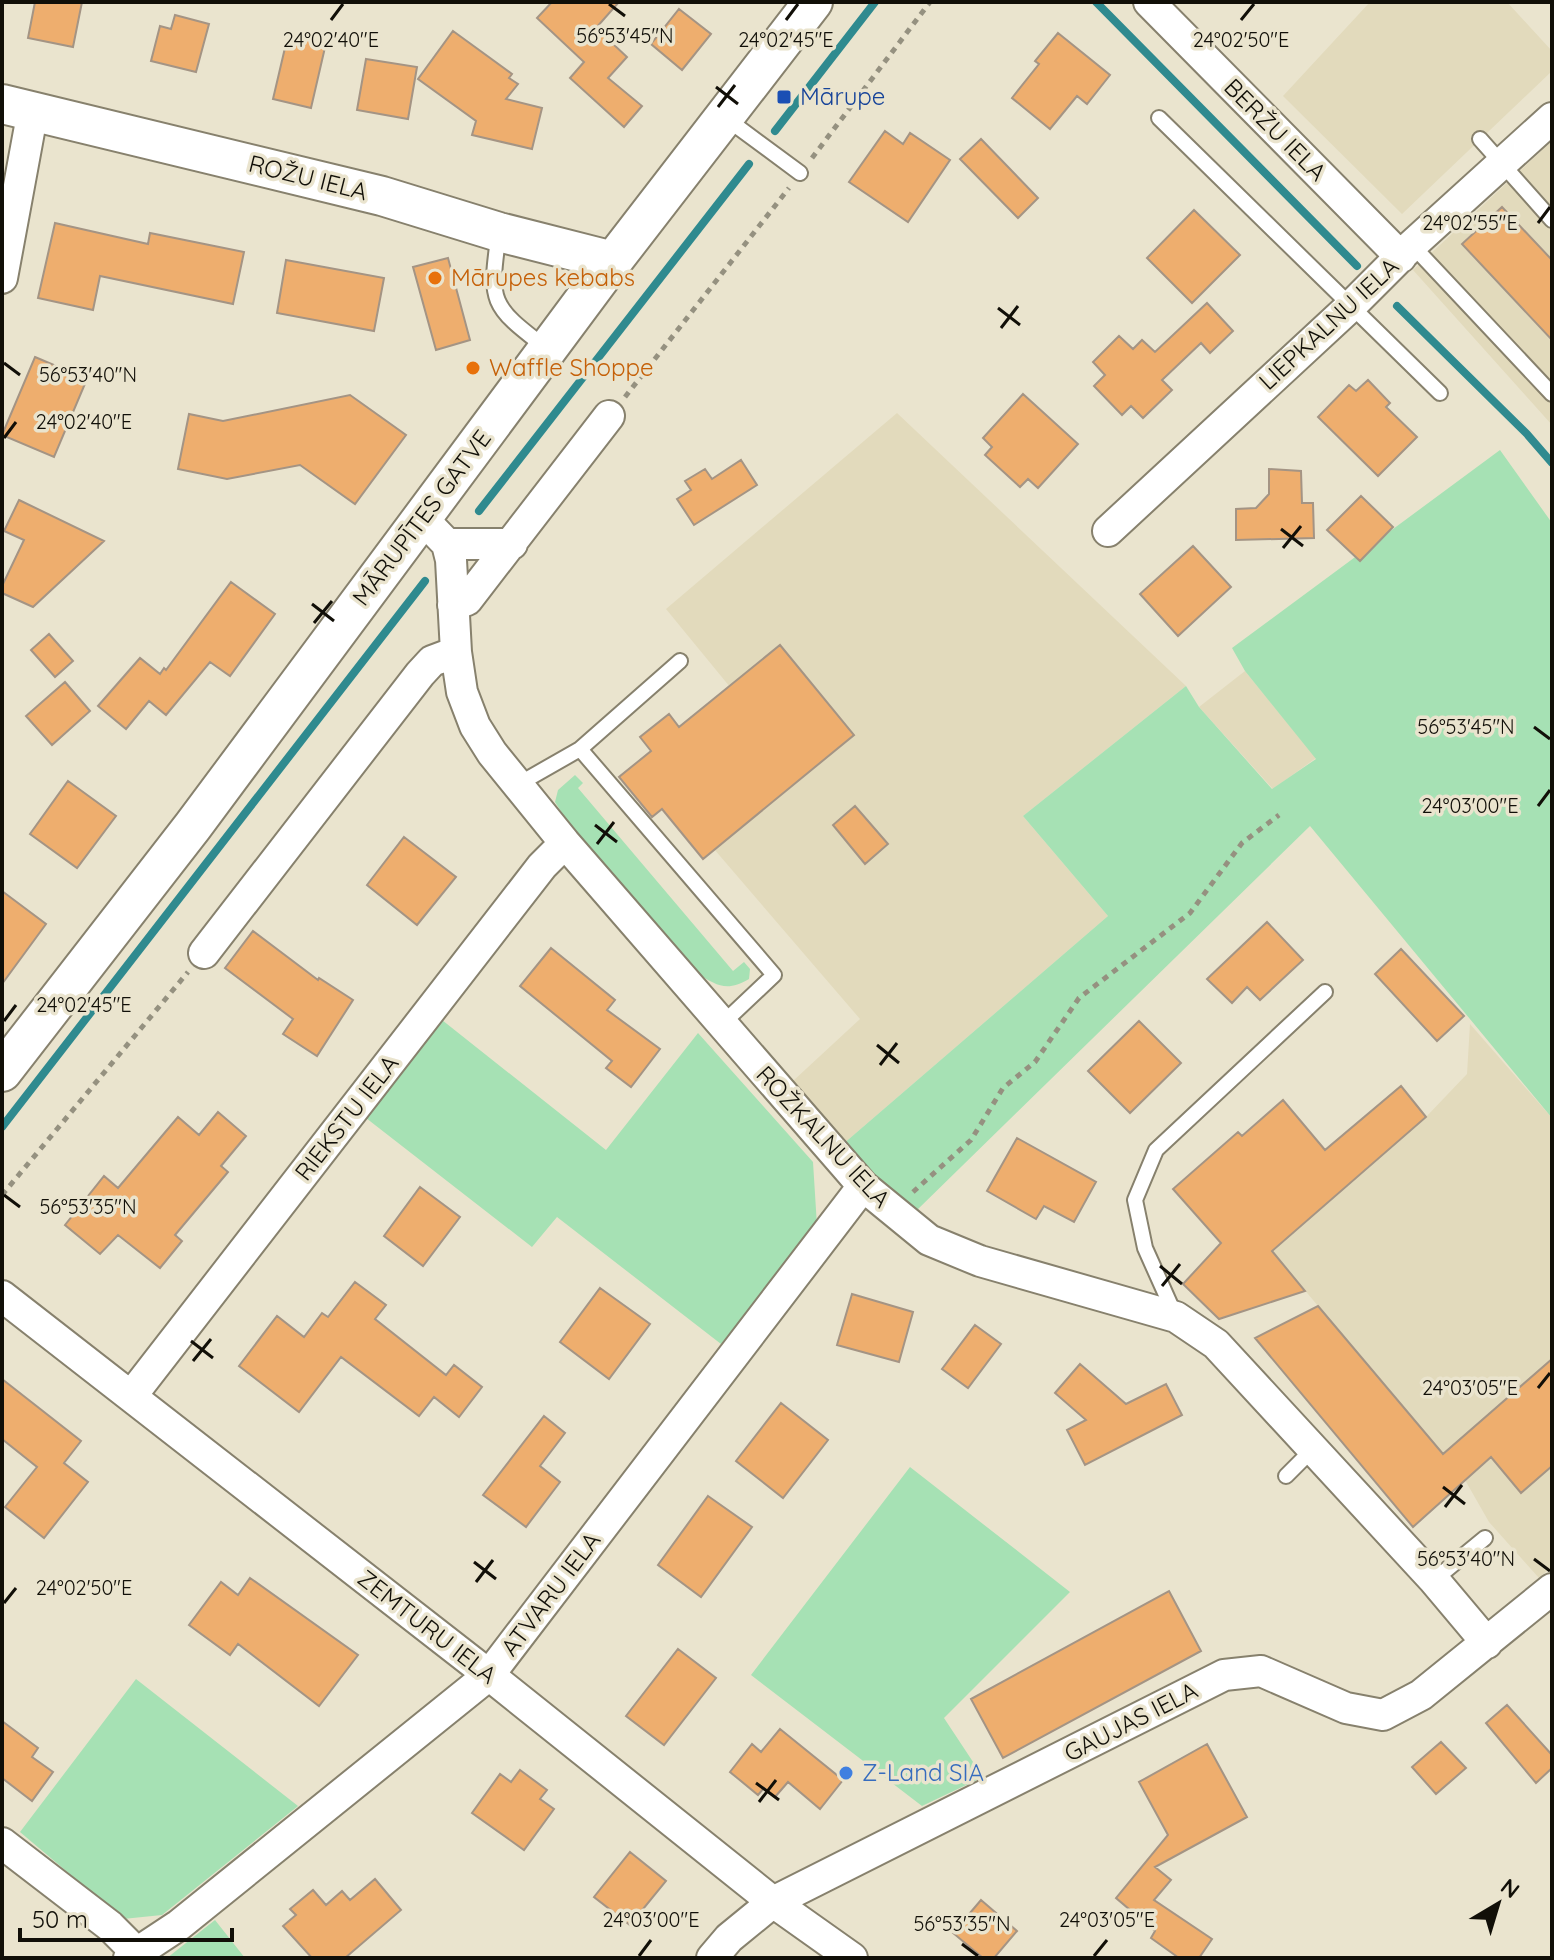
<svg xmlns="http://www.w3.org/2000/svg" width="1554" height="1960" font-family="Quicksand,sans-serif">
<rect width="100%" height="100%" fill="#eae4ce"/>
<path fill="#e2dabc" d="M1370,2H1507L1552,51V71L1402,214L1283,96Z
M1552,141V425L1413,270Z
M897,413L1186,686L1023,816L1108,916L842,1145L793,1081L860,1019L714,849L780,645L730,687L666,609Z
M1245,671L1316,758L1273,789L1199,707Z
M1470,1024L1552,1118V1359L1470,1432L1521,1493L1552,1466V1566L1539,1578L1489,1522L1465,1480L1286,1268L1218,1319L1205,1305L1247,1273L1426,1117L1467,1074Z"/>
<path fill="#a6e1b4" d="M1500,450L1552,523V1118L1310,826L916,1211L842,1145L1108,916L1023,816L1186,686L1199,707L1272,789L1316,759L1245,671L1232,648Z
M575,775L583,783L578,788L733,971L744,962L750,969L749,979C727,992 717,986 697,973L567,821L555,802L558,790Z
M442,1020L606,1150L698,1033L813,1162L817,1226L721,1344L557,1217L532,1247L366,1118Z
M910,1467L1070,1592L944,1718L983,1777L922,1806L751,1675Z
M136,1679L298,1806L162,1915L123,1919L20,1832Z
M215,1920L245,1958H167Z"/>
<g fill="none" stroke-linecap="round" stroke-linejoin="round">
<path stroke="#2f8a8f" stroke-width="8" d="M1096,2L1357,266
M775,131L875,2
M1397,306L1527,434L1552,463
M479,511L749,164
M2,1127L425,581"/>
</g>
<path fill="#eeae6e" stroke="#a49484" stroke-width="2" d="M35,2H82L73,47L28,38Z
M552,2H619L596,28L627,57L608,78L642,106L624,127L570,78L584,62L537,18Z
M679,9L711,34L682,70L651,44Z
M175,15L209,24L196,72L151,61L160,26L171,29Z
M453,31L512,74L509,78L518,84L506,99L542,108L532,149L472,135L476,121L418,79Z
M1058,33L1110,75L1087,104L1077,96L1050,129L1012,98L1039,64L1035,61Z
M288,35L326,43L311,108L273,99Z
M366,59L417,67L408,119L357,110Z
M885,131L903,144L910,133L950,160L908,222L849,182Z
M981,139L1038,198L1018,218L960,159Z
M1502,207L1552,260V340L1462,244Z
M1194,210L1240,255L1192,303L1147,258Z
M55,223L148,244L150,233L244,252L233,304L100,276L93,310L38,298Z
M448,258L470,340L436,350L413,267Z
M286,260L384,278L374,331L277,313Z
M1207,303L1233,331L1210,353L1201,343L1162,380L1172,390L1143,418L1131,406L1122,415L1094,386L1105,375L1093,362L1119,336L1133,349L1142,340L1155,352Z
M35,357L87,379L54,457L2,435Z
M1368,380L1390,403L1386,407L1417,437L1378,476L1318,417L1349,385L1356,391Z
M1023,394L1078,444L1038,488L1028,479L1020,487L985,455L992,447L983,438Z
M350,395L406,435L355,504L300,465L227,479L178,469L189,414L223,421Z
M741,460L757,485L694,525L677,499L691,490L685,481L705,469L712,479Z
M1269,469L1301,471L1302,503H1313L1314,538L1236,540V509L1256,508L1269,494Z
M1361,496L1393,527L1360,561L1327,530Z
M19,500L104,541L33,607L2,593V586L24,540L4,531Z
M1193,546L1231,587L1178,636L1140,594Z
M231,582L275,614L230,676L210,662L166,715L149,701L126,729L98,706L140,658L160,674L164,668L166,670Z
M49,634L73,661L55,677L31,650Z
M780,645L854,735L703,859L662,809L652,817L619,777L651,751L640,737L669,714L679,727Z
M65,682L90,711L52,745L26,716Z
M68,781L116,816L77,868L30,834Z
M855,806L888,844L865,864L833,825Z
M404,837L456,877L417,925L367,885Z
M2,891L46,924L2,984Z
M1267,922L1303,960L1260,1000L1247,987L1232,1003L1207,979Z
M253,931L318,980L319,978L353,1000L317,1056L283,1034L293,1019L225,968Z
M551,948L615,1000L607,1010L660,1049L631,1087L606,1068L612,1061L520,986Z
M1401,949L1464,1016L1437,1041L1375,974Z
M1139,1021L1181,1063L1130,1113L1088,1071Z
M1401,1086L1426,1117L1272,1251L1305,1291L1219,1319L1183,1284L1221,1243L1173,1189L1238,1132L1242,1136L1283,1100L1325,1150Z
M218,1112L246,1136L221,1166L228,1172L175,1235L182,1241L160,1268L118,1235L100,1254L65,1225L104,1176L118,1188L178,1117L199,1135Z
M1017,1138L1096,1182L1074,1222L1044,1206L1036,1219L987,1191Z
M420,1187L460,1217L423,1266L384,1236Z
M355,1282L386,1305L375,1319L446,1375L454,1365L482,1387L459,1417L434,1397L419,1416L341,1357L299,1412L239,1366L277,1316L304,1337L322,1313L328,1317Z
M600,1288L650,1324L609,1379L560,1342Z
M852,1294L913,1312L899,1362L837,1345Z
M1318,1306L1443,1454L1552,1359V1466L1521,1493L1491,1457L1413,1527L1255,1338Z
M975,1325L1001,1344L968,1388L942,1369Z
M1080,1364L1126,1404L1166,1384L1182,1415L1085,1465L1067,1430L1086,1420L1055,1393Z
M2,1379L81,1441L64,1463L88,1482L44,1538L5,1507L37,1467L2,1439Z
M781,1403L828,1440L783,1498L736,1461Z
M544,1416L565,1433L540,1466L560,1482L526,1527L483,1495Z
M708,1496L752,1527L701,1597L658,1565Z
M250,1578L358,1655L319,1706L238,1644L230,1655L189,1625L221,1582L238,1595Z
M1169,1591L1201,1651L1003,1758L971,1699Z
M678,1649L716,1678L664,1745L626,1716Z
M1507,1705L1552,1755V1768L1536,1783L1486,1723Z
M2,1721L38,1748L32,1757L53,1772L32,1801L2,1778Z
M780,1729L843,1780L820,1809L788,1782L775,1797L764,1788L758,1795L730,1772L752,1744L761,1752Z
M1441,1742L1466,1768L1436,1794L1412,1767Z
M1207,1744L1247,1817L1155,1867L1171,1880L1154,1900L1212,1939L1199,1958H1179L1151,1938L1155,1931L1116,1898L1168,1835L1139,1782Z
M520,1770L547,1790L540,1799L554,1809L524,1850L472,1813L500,1774L511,1782Z
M630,1852L666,1881L630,1925L594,1897Z
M375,1879L401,1910L345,1958H312L283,1926L296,1915L290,1909L313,1890L326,1905L342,1891L350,1900Z
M981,1900L1017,1931L994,1958H983L953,1933Z"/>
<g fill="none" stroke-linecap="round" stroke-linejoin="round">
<defs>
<path id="service" d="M1159,118L1440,393
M727,119L800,173
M1480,139L1552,220
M499,232C489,303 490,305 546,348
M1412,245L1552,394
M580,749L680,661
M517,785L580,749L774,975L721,1025
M1175,1315L1145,1248L1135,1200L1156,1150L1325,992
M1286,1476L1313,1449
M1434,1580L1485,1538"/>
<path id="minor" d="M1149,2L1401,257
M2,278L33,110
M421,517L447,544L451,560L456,652L462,692L475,726L492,753L565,843L863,1186L929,1240L980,1261L1176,1317L1216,1344L1434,1580L1487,1643
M1108,531L1352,305L1412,245L1552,118
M447,544H512
M453,605L467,600L609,416
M204,953L420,674L432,661L456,652
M2,1296L489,1675L773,1902L852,1958
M132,1395L542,866L565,843
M2,1843L110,1926L136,1952
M129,1958L179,1925L489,1675L863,1186
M712,1958L729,1938L773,1902L1224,1675L1261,1671L1346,1708L1383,1715L1421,1695L1552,1589"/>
<path id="tertiary" d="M2,104L382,196L499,232L613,261
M2,1072L193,826L613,261L813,2"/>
</defs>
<use href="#service" stroke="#87816d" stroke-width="18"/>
<use href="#minor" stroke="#87816d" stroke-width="34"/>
<use href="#tertiary" stroke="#87816d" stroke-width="42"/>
<path stroke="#959180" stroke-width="5" stroke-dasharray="6 6" stroke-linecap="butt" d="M812,158L930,2
M625,397L789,188
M913,1192L971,1140L1003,1088L1035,1062L1079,998L1190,913L1242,843L1279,815
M2,1195L188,972"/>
<use href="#service" stroke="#fff" stroke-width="14"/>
<use href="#minor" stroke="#fff" stroke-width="30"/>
<use href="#tertiary" stroke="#fff" stroke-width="38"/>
</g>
<path fill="none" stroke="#110f08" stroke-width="3" d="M609,4L625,16M331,20L343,4M786,20L798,4M1241,20L1254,4M716,87L738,104M718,107L735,85M1538,223L1550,207M998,308L1020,325M1001,328L1018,306M4,363L20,375M4,438L16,422M1281,529L1303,546M1283,548L1301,526M312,604L334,621M314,623L332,601M1534,727L1550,739M1538,806L1550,790M595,825L617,842M597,844L614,822M4,1021L16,1005M877,1045L899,1063M880,1065L897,1043M4,1195L20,1207M1160,1266L1182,1284M1162,1286L1180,1264M191,1341L213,1358M193,1361L211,1339M1538,1388L1550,1373M1443,1487L1465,1504M1445,1507L1462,1485M1534,1559L1550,1571M474,1562L496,1579M476,1582L493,1560M4,1603L16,1588M756,1783L779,1800M759,1802L776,1780M962,1944L978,1956M639,1956L651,1940M1094,1956L1107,1940"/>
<rect fill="#1a4fb4" stroke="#eae4ce" stroke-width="3" x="776" y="89" width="16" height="16" rx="4"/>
<g fill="#e8710a" stroke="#eae4ce" stroke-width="3">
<circle cx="435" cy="278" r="8"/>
<circle cx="473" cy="368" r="8"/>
</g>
<circle fill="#3f7fe0" stroke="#eae4ce" stroke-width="3" cx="846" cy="1773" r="8"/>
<g text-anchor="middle" stroke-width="7" stroke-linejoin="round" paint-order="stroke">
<g font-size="24" fill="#164399" stroke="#eae4ce" text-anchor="start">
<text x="800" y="105">Mārupe</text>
</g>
<g font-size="24" fill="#110f08" stroke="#eae4ce">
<text transform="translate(1275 130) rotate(45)" y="8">BERŽU IELA</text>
<text transform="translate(308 178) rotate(14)" y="8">ROŽU IELA</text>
<text transform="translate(1329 324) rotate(-43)" y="8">LIEPKALNU IELA</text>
<text transform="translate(422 518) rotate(-53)" y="8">MĀRUPĪTES GATVE</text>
<text transform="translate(347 1118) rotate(-52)" y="8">RIEKSTU IELA</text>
<text transform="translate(823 1137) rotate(47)" y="8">ROŽKALNU IELA</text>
<text transform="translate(551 1594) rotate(-53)" y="8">ATVARU IELA</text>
<text transform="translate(427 1627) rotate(38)" y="8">ZEMTURU IELA</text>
<text transform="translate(1131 1722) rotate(-27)" y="8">GAUJAS IELA</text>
</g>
<g font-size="24" fill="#c56008" stroke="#eae4ce" text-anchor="start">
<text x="451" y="286">Mārupes kebabs</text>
<text x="489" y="376">Waffle Shoppe</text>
</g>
<g font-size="24" fill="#366cbe" stroke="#eae4ce" text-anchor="start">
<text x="862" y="1781">Z-Land SIA</text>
</g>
</g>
<g font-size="20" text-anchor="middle" fill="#110f08" stroke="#eae4ce" stroke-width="7" stroke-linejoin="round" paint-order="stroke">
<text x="625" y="43">56°53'45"N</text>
<text x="331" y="47">24°02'40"E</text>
<text x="786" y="47">24°02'45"E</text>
<text x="1241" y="47">24°02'50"E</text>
<text x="1470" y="230">24°02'55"E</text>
<text x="88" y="382">56°53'40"N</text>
<text x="84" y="429">24°02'40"E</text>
<text x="1466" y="734">56°53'45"N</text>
<text x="1470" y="813">24°03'00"E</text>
<text x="84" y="1012">24°02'45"E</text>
<text x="88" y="1214">56°53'35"N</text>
<text x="1470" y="1395">24°03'05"E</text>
<text x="1466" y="1566">56°53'40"N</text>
<text x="84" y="1595">24°02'50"E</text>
<text x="651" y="1927">24°03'00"E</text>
<text x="1107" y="1927">24°03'05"E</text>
<text x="962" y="1931">56°53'35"N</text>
</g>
<rect width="1554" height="1960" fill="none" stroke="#110f08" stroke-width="8"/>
<g transform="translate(1498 1904) rotate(38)" stroke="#eae4ce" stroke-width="6" paint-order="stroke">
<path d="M0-6L14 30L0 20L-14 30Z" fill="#110f08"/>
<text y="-12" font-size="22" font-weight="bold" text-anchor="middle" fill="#110f08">N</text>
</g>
<path d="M20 1928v12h212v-12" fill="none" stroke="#110f08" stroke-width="4"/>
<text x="32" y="1928" font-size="24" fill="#110f08" stroke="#eae4ce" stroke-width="6" paint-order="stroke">50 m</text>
</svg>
